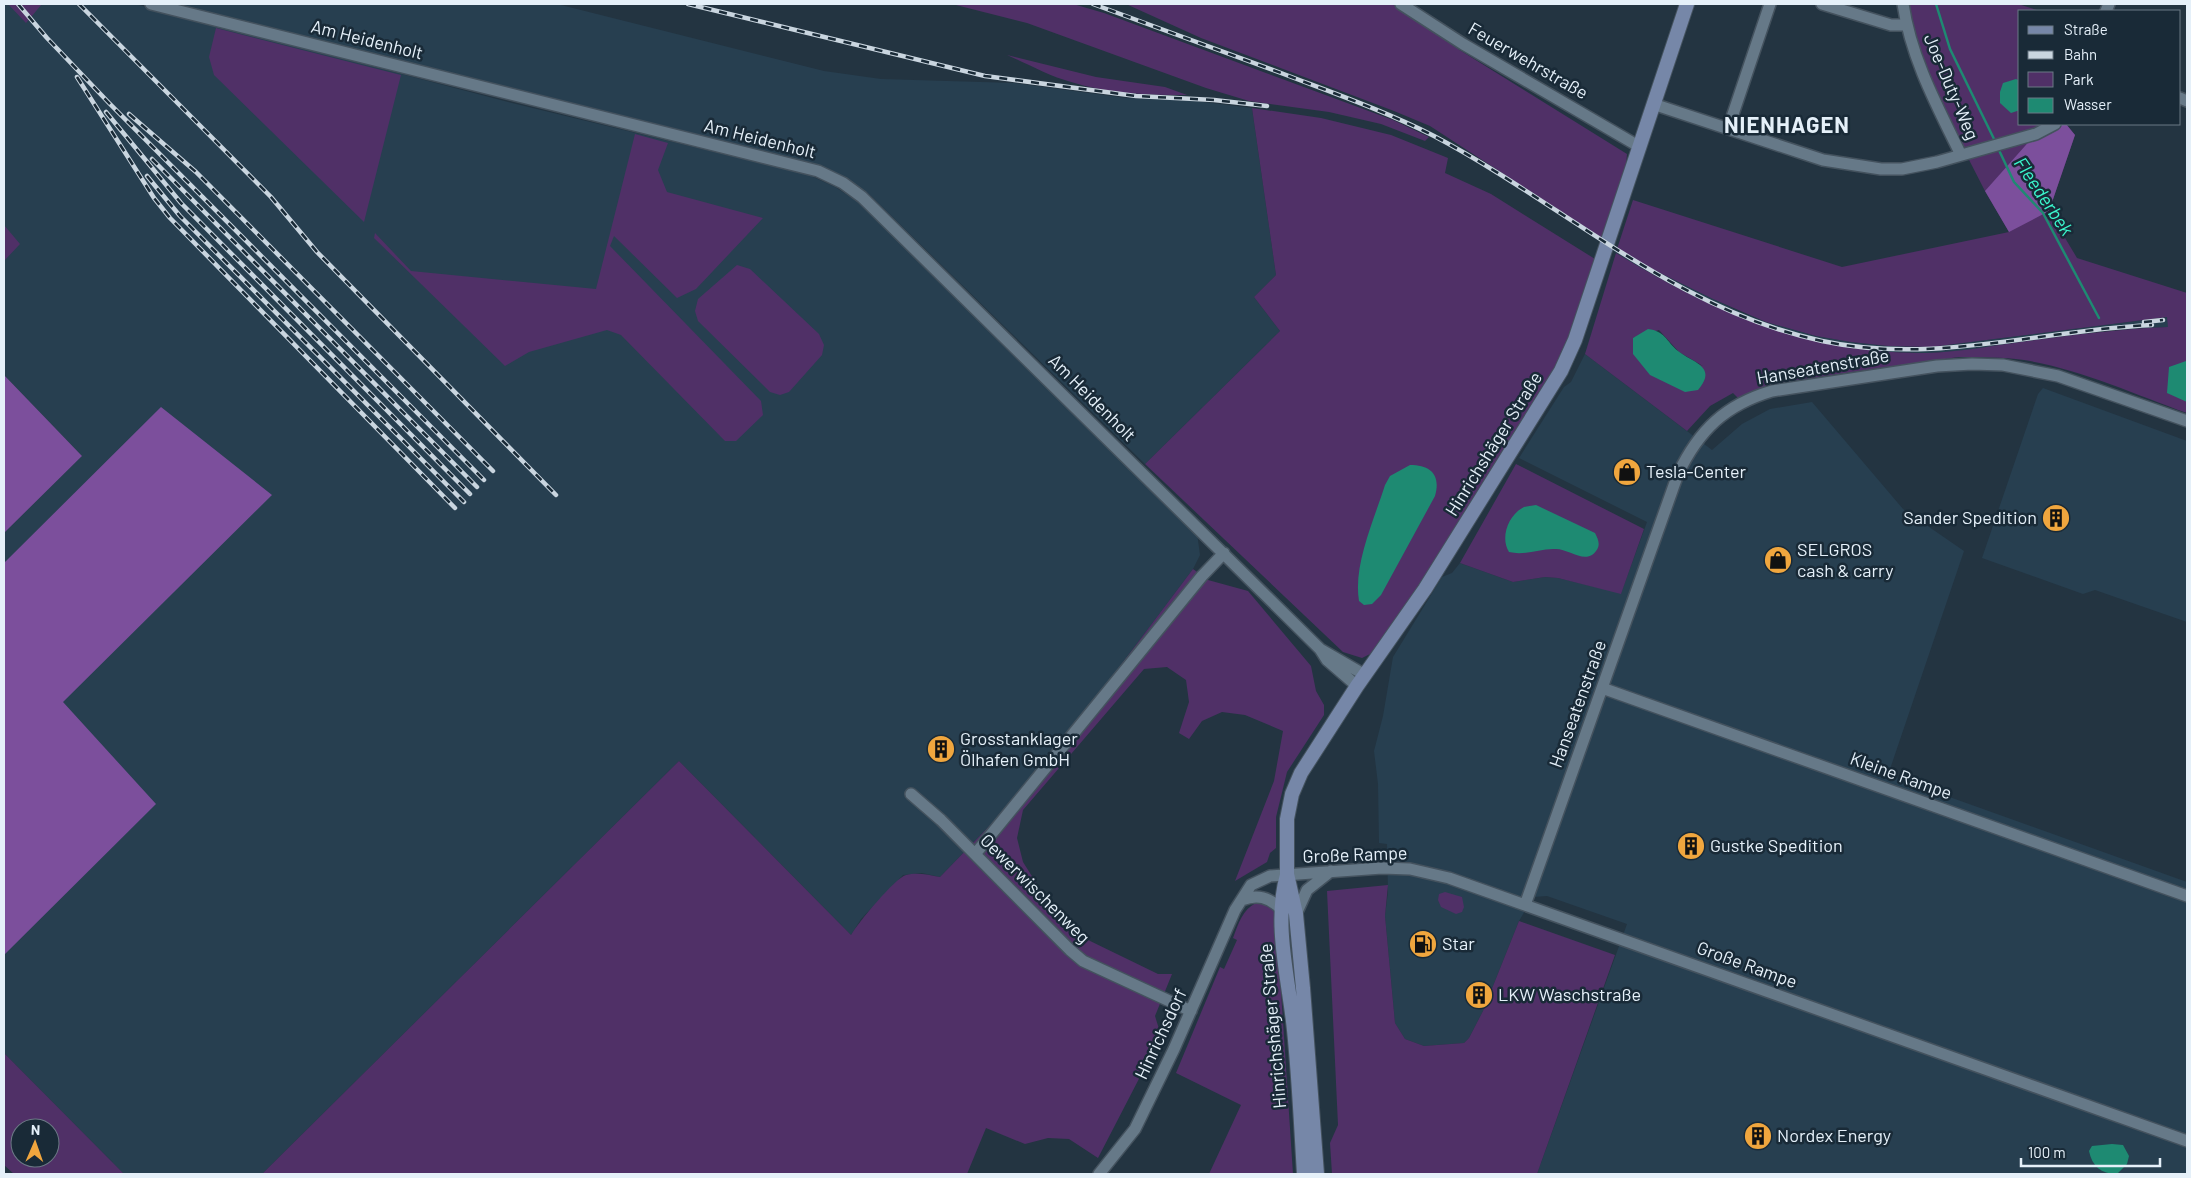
<svg xmlns="http://www.w3.org/2000/svg" width="2191" height="1178" font-family="Barlow,sans-serif">
<rect width="100%" height="100%" fill="#233441"/>
<path fill="#273f50" d="M4,4H135L512,103L809,175L835,187L860,203L1197,533L1200,555L1193,569L1081,718L1000,815L940,877L922,873L903,875L861,919L851,935L679,761L262,1174H124L4,1053V533L82,456L4,375Z
M172,4H557L824,71L881,79L1014,83L1126,98L1195,101L1252,108L1276,275L1254,297L1280,331L1145,464L869,194L848,179L820,165Z
M1611,245L1644,265L1740,312L1766,322L1816,336L1851,342L1888,346L1931,347L2168,317V327L2109,330L1960,351L1928,353L1879,352L1835,347L1764,327L1711,305L1632,263L1610,249Z
M1585,354L1712,450L1742,424L1770,409L1812,402L1903,509L1964,551L1888,775L2187,882V1174H1537L1627,924L1547,896L1533,897L1519,921L1483,1011L1469,1038L1464,1043L1424,1046L1405,1039L1395,1023L1385,916L1388,892L1387,844L1379,843L1378,784L1374,751L1383,716L1393,657L1442,577L1452,573L1460,563L1513,582L1545,577L1558,578L1621,593L1647,522L1519,458L1564,387L1571,382Z
M2043,388L2187,441V622L2095,590L2083,594L1982,558L2038,394Z"/>
<path fill="#503067" fill-rule="evenodd" d="M8,4H42L26,23Z
M952,4H1073L1104,13L1393,120L1429,137L1425,141L1381,124L1329,112L1249,101L1206,88L1027,23Z
M1126,4H1392L1458,49L1627,154L1626,165L1602,238L1430,126L1394,111L1201,38Z
M1907,4H2018L2040,11H2020V124H2066L2075,135L2049,211L2077,258L2187,293V413C2134,394 2080,369 2024,360C2002,357 1981,357 1959,357L1789,381L1756,390L1738,398L1733,393L1710,406L1687,431L1585,354L1616,253C1713,312 1812,355 1927,353C1956,352 1985,347 2014,343C2065,336 2116,329 2168,327L2167,317L1931,347L1888,346L1851,342L1816,336L1766,322L1713,299L1644,265L1617,249L1633,200L1842,267L2009,232L1985,191L1947,117L1921,57ZM1659,330L1679,352L1703,366L1633,338Z
M216,28L401,75L364,222L214,75L209,57Z
M1007,55L1096,77L1165,87L1187,95C1147,95 1109,94 1071,82C1049,76 1028,64 1007,55Z
M1252,108L1321,118L1391,135L1448,158L1445,173L1491,194L1595,259L1570,337L1556,372L1505,455L1376,651L1362,658L1343,652L1145,464L1280,331L1254,297L1276,275Z
M635,134L668,143L658,170L667,192L763,218L696,289L677,298L614,236L610,246L761,401L763,415L736,441H725L621,335L607,330L529,352L505,366L374,238L375,233L411,271L596,289Z
M4,225L20,244L4,261Z
M737,265L750,269L819,334L824,345L822,355L789,392L780,395L770,392L698,321L695,311L698,299Z
M1516,464L1644,529L1621,594L1558,578L1545,577L1513,582L1460,563Z
M1193,569L1208,580L1248,591L1311,666L1316,691L1324,705V715L1287,772L1276,817V848L1270,853L1267,862L1235,881L1274,781L1283,731L1245,715L1222,712L1202,721L1189,739L1179,733L1189,702L1186,680L1167,667L1144,669L1023,810L1017,838L1023,862L1040,889L1060,914L1086,939L1158,974H1172L1155,1016L1159,1029L1158,1042L1098,1158L1069,1139L1048,1138L1025,1144L986,1128L967,1174H262L679,761L851,935C858,923 895,878 906,875C917,872 929,875 940,877L1000,815L1081,718Z
M1388,885L1385,916L1395,1023L1405,1039L1424,1046L1464,1043L1469,1038L1483,1011L1519,921L1615,955L1537,1174H1332L1330,1143L1338,1125L1327,891Z
M1445,892L1462,897L1464,907L1462,912L1456,914L1441,907L1438,900L1439,894Z
M1256,903C1267,904 1271,906 1276,915L1293,1174H1209L1241,1105L1176,1073L1220,967L1224,969L1237,940L1233,938C1238,924 1243,909 1256,903Z
M4,1053L124,1174H14L4,1165ZM20,1128H50V1158H20Z"/>
<path fill="#7c4f9c" d="M2058,124H2066L2075,135L2049,211L2009,232L1985,191L2033,137Z
M4,375L82,456L4,533Z
M161,407L272,495L63,702L156,804L4,955V563Z"/>
<path fill="#1e8a72" d="M2016,79L2020,81V110L2011,113L2000,103V92L2003,83Z
M1648,329C1665,331 1666,341 1678,351C1693,363 1718,366 1698,390L1685,392L1650,375L1633,354V338Z
M2186,361H2187V402L2167,393L2169,367Z
M1410,465C1431,465 1441,475 1435,496L1381,595L1372,604L1364,605L1359,601C1353,565 1374,520 1385,485L1390,476Z
M1536,505L1595,533C1598,539 1601,545 1596,551C1586,565 1569,549 1556,549C1540,548 1526,556 1509,552C1500,538 1508,515 1524,507C1527,506 1532,506 1536,505Z
M2112,1144L2123,1145L2129,1156L2127,1164L2117,1174C2101,1174 2092,1166 2089,1151L2092,1146Z"/>
<g fill="none" stroke-linecap="round" stroke-linejoin="round">
<path stroke="#1e8a72" stroke-width="2.5" d="M1936,4L1950,49L1995,141
M1998,148L2014,182L2043,213L2099,318"/>
<defs>
<path id="minor" d="M151,4L818,171L843,183L862,197L1320,649L1327,660L1357,686
M1401,4L1463,44L1640,147
M1822,4L1891,25H1906
M1903,4C1911,58 1937,106 1961,155
M2106,11L2109,4
M2180,98L2187,101
M1653,104L1823,160L1881,169H1902L1937,162L2036,134L2055,124
M1728,129L1770,4
M1320,649L1365,675
M1602,688L2187,896
M911,794L941,820L1070,950L1083,961L1191,1011
M976,853L1202,576L1224,553
M1242,900C1257,894 1269,897 1281,909
M1525,905L1678,474C1699,430 1725,405 1772,391L1937,366L1972,364L2003,365L2058,376L2187,421
M1296,914L1307,890L1331,871
M1099,1174L1135,1129L1174,1049L1235,910L1251,885L1270,876L1382,868L1410,869L1449,878L2187,1141"/>
<path id="secondary" d="M1287,875C1273,924 1289,980 1294,1030C1299,1078 1301,1126 1304,1174
M1317,1174L1303,988L1296,914L1287,874V819L1292,794L1301,773L1357,686L1425,589L1561,371L1575,340L1687,4"/>
</defs>
<use href="#minor" stroke="#44525e" stroke-width="14"/>
<use href="#secondary" stroke="#44525e" stroke-width="16"/>
<use href="#minor" stroke="#667988" stroke-width="11"/>
<use href="#secondary" stroke="#7687a8" stroke-width="14"/>
<defs>
<path id="rail" d="M18,4L47,38L109,103L484,480
M79,4L271,197L317,252L556,495
M688,4L985,76L1136,96L1214,100L1267,106
M1093,4C1156,27 1218,50 1281,73C1333,93 1385,111 1434,136C1563,204 1675,310 1822,341C1934,365 2040,330 2152,325
M77,77L154,198L170,218L455,508
M106,112L181,203L470,494
M129,114L196,172L493,471
M152,159L477,487
M147,176L180,216L464,502
M2144,322L2163,320"/>
</defs>
<use href="#rail" stroke="#c9d5df" stroke-width="4.5"/>
<use href="#rail" stroke="#192a37" stroke-width="2.5" stroke-dasharray="8" stroke-linecap="butt"/>
</g>
<defs>
<symbol id="shop-disc" viewBox="-11 -11 22 22"><circle r="9.5" fill="#f0a63e" stroke="#192a37"/><path d="M-5-2.5h2.3a2.7 3.5 0 0 1 5.4 0H5L5.5 6h-11ZM-1.5-2.5h3a1.5 2.3 0 0 0-3 0Z" fill="#111"/></symbol>
<symbol id="building-disc" viewBox="-11 -11 22 22"><circle r="9.5" fill="#f0a63e" stroke="#192a37"/><path d="M-4-6H4V6H1V3H-1V6H-4ZM-2.5-4.3h1.7v1.8h-1.7ZM.8-4.3h1.7v1.8H.8ZM-2.5-1h1.7V.8h-1.7ZM.8-1h1.7V.8H.8Z" fill="#111"/></symbol>
<symbol id="fuel-disc" viewBox="-11 -11 22 22"><circle r="9.5" fill="#f0a63e" stroke="#192a37"/><path d="M-5.5-6h7V0h2V4h1.3V-2.5L3-4.5l.8-.8L6-3V5H2.5V1h-1V6h-7ZM-4.2-4.7v3.2H.2V-4.7Z" fill="#111"/></symbol>
</defs>
<g fill-rule="evenodd">
<use href="#shop-disc" x="1611" y="456" width="32" height="32"/>
<use href="#building-disc" x="2040" y="502" width="32" height="32"/>
<use href="#shop-disc" x="1762" y="544" width="32" height="32"/>
<use href="#building-disc" x="925" y="733" width="32" height="32"/>
<use href="#building-disc" x="1675" y="830" width="32" height="32"/>
<use href="#fuel-disc" x="1407" y="928" width="32" height="32"/>
<use href="#building-disc" x="1463" y="979" width="32" height="32"/>
<use href="#building-disc" x="1742" y="1120" width="32" height="32"/>
</g>
<g text-anchor="middle" stroke-width="5" stroke-linejoin="round" paint-order="stroke">
<g font-size="18" fill="#e5f0f9" stroke="#192a37">
<text transform="translate(367 40) rotate(14)" y="6">Am Heidenholt</text>
<text transform="translate(1528 61) rotate(30)" y="6">Feuerwehrstraße</text>
<text transform="translate(1951 87) rotate(67)" y="6">Joe-Duty-Weg</text>
<text transform="translate(760 139) rotate(14)" y="6">Am Heidenholt</text>
<text transform="translate(1823 367) rotate(-10)" y="6">Hanseatenstraße</text>
<text transform="translate(1092 398) rotate(45)" y="6">Am Heidenholt</text>
<text transform="translate(1494 444) rotate(-58)" y="6">Hinrichshäger Straße</text>
<text transform="translate(1578 704) rotate(-70)" y="6">Hanseatenstraße</text>
<text transform="translate(1901 776) rotate(20)" y="6">Kleine Rampe</text>
<text transform="translate(1355 855) rotate(-2)" y="6">Große Rampe</text>
<text transform="translate(1035 889) rotate(45)" y="6">Oewerwischenweg</text>
<text transform="translate(1747 965) rotate(20)" y="6">Große Rampe</text>
<text transform="translate(1273 1026) rotate(-95)" y="6">Hinrichshäger Straße</text>
<text transform="translate(1161 1034) rotate(-65)" y="6">Hinrichsdorf</text>
</g>
<g font-size="18" fill="#e5f0f9" stroke="#192a37" text-anchor="start">
<text x="1646" y="478">Tesla-Center</text>
<text x="2037" y="524" text-anchor="end">Sander Spedition</text>
<text x="1797" y="556">SELGROS<tspan x="1797" dy="21">cash &amp; carry</tspan></text>
<text x="960" y="745">Grosstanklager<tspan x="960" dy="21">Ölhafen GmbH</tspan></text>
<text x="1710" y="852">Gustke Spedition</text>
<text x="1442" y="950">Star</text>
<text x="1498" y="1001">LKW Waschstraße</text>
<text x="1777" y="1142">Nordex Energy</text>
</g>
<g font-size="19" font-style="italic" fill="#3bf7cd" stroke="#192a37">
<text transform="translate(2044 196) rotate(56)" y="7">Fleederbek</text>
</g>
<g font-size="22" font-weight="bold" letter-spacing="1" fill="#e5f0f9" stroke="#192a37">
<text x="1787" y="133">NIENHAGEN</text>
</g>
</g>
<rect width="2191" height="1178" fill="none" stroke="#e5f0f9" stroke-width="10"/>
<rect x="2018" y="10" width="162" height="115" fill="#192a37" stroke="#6b7985"/>
<rect x="2028" y="26" width="25" height="8" fill="#7687a8" stroke="#6b7985"/>
<text x="2064" y="35" font-size="15" fill="#e5f0f9">Straße</text>
<rect x="2028" y="51" width="25" height="8" fill="#c9d5df" stroke="#6b7985"/>
<text x="2064" y="60" font-size="15" fill="#e5f0f9">Bahn</text>
<rect x="2028" y="72" width="25" height="15" fill="#503067" stroke="#6b7985"/>
<text x="2064" y="85" font-size="15" fill="#e5f0f9">Park</text>
<rect x="2028" y="98" width="25" height="15" fill="#1e8a72" stroke="#6b7985"/>
<text x="2064" y="110" font-size="15" fill="#e5f0f9">Wasser</text>
<g transform="translate(35 1143) rotate(2)"><circle r="24" fill="#192a37" stroke="#6b7985"/>
<path d="M0-4L9 19L0 12L-9 19Z" fill="#f0a63e"/>
<text y="-8" font-size="14" font-weight="bold" text-anchor="middle" fill="#e5f0f9">N</text>
</g>
<path d="M2021 1158v8h139v-8" fill="none" stroke="#e5f0f9" stroke-width="2.5"/>
<text x="2028" y="1158" font-size="15" fill="#e5f0f9" stroke="#192a37" stroke-width="4" paint-order="stroke">100 m</text>
</svg>
